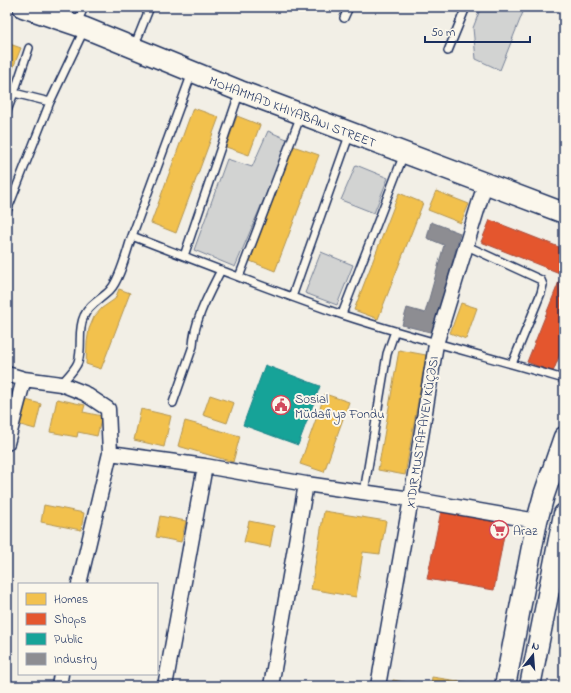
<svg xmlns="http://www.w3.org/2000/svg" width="571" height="693" font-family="'Indie Flower',sans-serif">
<rect width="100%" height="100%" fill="#f2efe6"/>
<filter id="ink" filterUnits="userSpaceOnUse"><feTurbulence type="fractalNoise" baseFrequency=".025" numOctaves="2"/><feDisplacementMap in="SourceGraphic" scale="8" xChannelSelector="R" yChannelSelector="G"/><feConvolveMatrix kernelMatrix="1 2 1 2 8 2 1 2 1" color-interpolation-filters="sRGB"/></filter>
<g filter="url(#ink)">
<path fill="#d2d3d2" stroke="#768198" d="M481,7H525L500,70L476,59L473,28Z
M268,131L289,140L235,267L194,250L227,159L252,167Z
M356,165L388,178L374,213L341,200Z
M321,252L353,265L337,305L305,293Z"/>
<path fill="#f2c14e" stroke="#b29553" d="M7,43L21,48L7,83Z
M193,108L219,117L176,233L151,223Z
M237,116L260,125L249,155L226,147Z
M293,146L319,155L275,271L250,261Z
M436,191L469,204L461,223L428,210Z
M399,193L423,203L378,319L354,310Z
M119,289L130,293L101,369L86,364L87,342L89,329L94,317L102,308L115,299Z
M461,303L477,308L466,339L450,333Z
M399,350L426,355L405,475L378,470Z
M325,394L349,402L324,472L300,464Z
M210,395L234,403L227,423L203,415Z
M22,399L41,404L35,429L17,424Z
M57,399L85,405L83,412L102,416L97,436L78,432L77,437L50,432Z
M141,409L171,416L164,447L134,440Z
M185,421L240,436L233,462L178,446Z
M44,505L84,513L81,530L41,522Z
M324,511L386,521L380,554L363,552L356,597L311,589Z
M160,516L186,521L181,542L156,537Z
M249,521L274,526L270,547L244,542Z
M432,677L471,683V686H431Z
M393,680L426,686H391Z"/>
<path fill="#e4572e" stroke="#a84b3c" d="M490,220L564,249V344L553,372L527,362L562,274L481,242Z
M441,511L506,524L494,590L427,579Z"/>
<path fill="#17a398" stroke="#188087" d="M265,365L320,386L298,445L243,425Z"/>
<path fill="#8d8d92" stroke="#6b7182" d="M431,222L460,233L434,333L402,325L407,308L425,313L444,245L427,238Z"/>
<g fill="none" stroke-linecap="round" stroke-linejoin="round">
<defs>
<path id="lane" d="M344,18L349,7
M77,23L84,7
M134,47L150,7
M448,51L466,7
M192,73L132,236C202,263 272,291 343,315C416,339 490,357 564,379
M14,93L29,48
M7,111L14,93L50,102L84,30
M7,211L50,102
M467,246L541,280L543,285L541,293L512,364
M184,256L240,91
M239,277L301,115
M292,297L350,133
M342,314L404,154
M61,384C66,378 75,370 78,362C83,347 77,331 84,316C89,304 102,299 110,290C120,280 127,250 132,236
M173,403L193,346C194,320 209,294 221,270
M364,492L387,354L395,331"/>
<path id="street" d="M7,374L24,379L61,384L84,393L108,409L110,453L205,466L306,484L411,499L537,521
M7,443L24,379
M79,584L110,453
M59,686L61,674
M165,686L205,466
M271,686L306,484
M378,686L411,499L436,344L485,184"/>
<path id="secondary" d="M23,7L85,28L240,91L564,213
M505,686L537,521L544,495L564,437
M530,686L564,514"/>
</defs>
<use href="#lane" stroke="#1b2f5e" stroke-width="10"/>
<use href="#street" stroke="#1b2f5e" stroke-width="17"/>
<use href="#secondary" stroke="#1b2f5e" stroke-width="23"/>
<use href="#lane" stroke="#fbf7ec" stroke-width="7"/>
<use href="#street" stroke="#fbf7ec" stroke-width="14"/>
<use href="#secondary" stroke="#fbf7ec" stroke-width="20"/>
</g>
</g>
<defs>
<symbol id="civic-ring" viewBox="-11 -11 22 22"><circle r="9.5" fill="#fbf7ec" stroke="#d1495b" stroke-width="1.5"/><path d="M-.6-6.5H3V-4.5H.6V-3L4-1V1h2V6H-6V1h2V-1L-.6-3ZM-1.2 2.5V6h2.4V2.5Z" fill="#d1495b"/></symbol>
<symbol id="supermarket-ring" viewBox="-11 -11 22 22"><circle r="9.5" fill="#fbf7ec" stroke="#d1495b" stroke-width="1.5"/><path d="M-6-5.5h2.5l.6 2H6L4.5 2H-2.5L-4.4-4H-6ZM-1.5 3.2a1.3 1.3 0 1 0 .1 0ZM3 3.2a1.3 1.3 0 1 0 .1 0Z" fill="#d1495b"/></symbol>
</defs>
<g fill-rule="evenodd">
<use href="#civic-ring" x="270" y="394" width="22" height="22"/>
<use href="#supermarket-ring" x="488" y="519" width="22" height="22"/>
</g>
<g text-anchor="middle" stroke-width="4" stroke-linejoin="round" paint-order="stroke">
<g font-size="13" fill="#1b2f5e" stroke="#fbf7ec">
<text transform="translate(293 111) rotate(21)" y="5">MOHAMMAD KHIYABANI STREET</text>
<text transform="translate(421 432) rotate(-81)" y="5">XIDIR MUSTAFAYEV KÜÇƏSI</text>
</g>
<g font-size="13" fill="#1b2f5e" stroke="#fbf7ec" text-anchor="start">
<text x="295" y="403">Sosial<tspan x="295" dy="15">Müdafiyə Fondu</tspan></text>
<text x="513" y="535">Araz</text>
</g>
</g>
<rect width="571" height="693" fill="none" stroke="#fbf7ec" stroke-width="24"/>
<rect x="12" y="12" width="547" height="669" fill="none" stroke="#1b2f5e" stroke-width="1.5" filter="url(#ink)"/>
<rect x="18" y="583" width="140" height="92" fill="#fbf7ec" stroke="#a1a7b3"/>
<rect x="26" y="593" width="20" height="12" fill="#f2c14e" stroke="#a1a7b3"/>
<text x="54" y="603" font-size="12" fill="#1b2f5e">Homes</text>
<rect x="26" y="613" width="20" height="12" fill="#e4572e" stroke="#a1a7b3"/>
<text x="54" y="623" font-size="12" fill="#1b2f5e">Shops</text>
<rect x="26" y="633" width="20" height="12" fill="#17a398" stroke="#a1a7b3"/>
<text x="54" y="643" font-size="12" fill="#1b2f5e">Public</text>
<rect x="26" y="653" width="20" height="12" fill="#8d8d92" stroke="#a1a7b3"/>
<text x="54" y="663" font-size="12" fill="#1b2f5e">Industry</text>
<g transform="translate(533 655) rotate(17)" stroke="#fbf7ec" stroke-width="3" paint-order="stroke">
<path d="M0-3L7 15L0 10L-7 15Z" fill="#1b2f5e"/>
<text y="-6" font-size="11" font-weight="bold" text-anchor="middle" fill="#1b2f5e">N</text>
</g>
<path d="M425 36v6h105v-6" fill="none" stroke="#1b2f5e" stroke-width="2"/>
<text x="431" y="36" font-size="12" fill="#1b2f5e" stroke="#fbf7ec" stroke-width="3" paint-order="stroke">50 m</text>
</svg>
